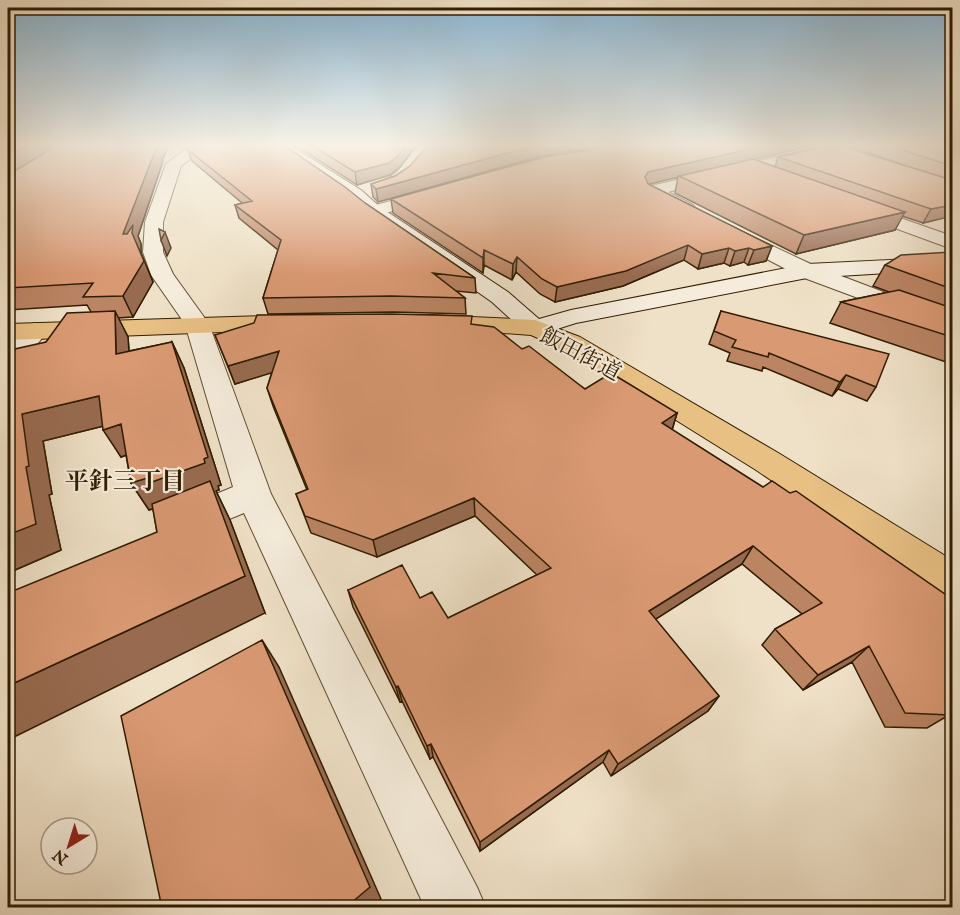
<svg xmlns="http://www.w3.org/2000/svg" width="960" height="915" font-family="'IM FELL English','Noto Serif JP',serif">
<rect width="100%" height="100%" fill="#efe1c7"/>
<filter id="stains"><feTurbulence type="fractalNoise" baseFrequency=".00333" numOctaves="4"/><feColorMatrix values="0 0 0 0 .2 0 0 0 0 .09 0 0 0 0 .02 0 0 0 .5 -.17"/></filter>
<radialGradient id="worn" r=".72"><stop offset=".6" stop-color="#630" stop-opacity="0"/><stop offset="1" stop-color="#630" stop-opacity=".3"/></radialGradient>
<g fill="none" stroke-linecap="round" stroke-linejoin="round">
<defs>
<path id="street" d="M190,146H207L181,166L163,222V252L173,274L209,324L271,494L477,887L486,908H425L244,513L183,538L170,533L165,523L170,513L233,487L185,324L151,275L143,252L145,222L166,164Z
M418,146H435C422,162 403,195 379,190L377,186L396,173Z
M820,147L827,151L825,154L668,192L693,205L696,209L693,213H681L646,195L644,191L646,187Z
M436,189L442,190L445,194L442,198L374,216L368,215L365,211L368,207Z
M857,203L952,236V249L851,212L848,208L851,204Z
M730,226L815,266L952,318V333L799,276L723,236L720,232L723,228Z
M35,323L44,326L48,331L18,367L8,369V345L26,326Z"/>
<path id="secondary" d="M274,146H291L361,190L380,207L508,292L539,319L571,310L807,264L952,257V269L807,278L576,323L535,336L526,333L492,302L368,215L349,198Z"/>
<path id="primary" d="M48,146H67L14,177L8,179V168Z
M300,315L309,317L312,322L309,327L300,329L8,340V324Z
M429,315L535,320L580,337L780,454L952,560V598L938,593L756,470L562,349L531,335L420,327L417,322L420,317Z"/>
</defs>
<use href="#street" stroke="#604d32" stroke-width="2"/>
<use href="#secondary" stroke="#301c00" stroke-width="2"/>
<use href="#primary" stroke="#301c00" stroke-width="2"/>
<use href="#street" fill="#f5ecdb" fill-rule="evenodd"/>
<use href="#secondary" fill="#f5ecdb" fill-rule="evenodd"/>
<use href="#primary" fill="#e8c084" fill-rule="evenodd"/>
</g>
<path fill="#bb8463" stroke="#301c00" stroke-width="1.5" d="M296,146H416L400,167L390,175L357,185Z
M848,146H952V216L923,223L902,216L895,230L796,254L675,193L678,177L648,184L772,246L766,261L748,265L744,262L730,266L724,263L698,269L684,260L623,286L555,302L540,294L516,272L512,280L484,265L483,273L393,213L391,199L755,160L775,167L778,157L931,174Z
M187,149L365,203L475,278L476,293L456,291L465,298L466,314L393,312L268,314L263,298L278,250L239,218L235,205L242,203L192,161Z
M541,156L378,202L373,197L371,184L395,176L410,166Z
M164,157L162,159L163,161L138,236L141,244V253L153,282L133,317L118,318L128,337L129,351L172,342L184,368L221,485L218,486L219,490L216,491L230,520L265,613L157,532L153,509L149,510L131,483L126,455L121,457L103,426L43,441L52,494L49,495L61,550L8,573V364L12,363L46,342L91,312L87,305L8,310V175L15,170Z
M952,252V364L830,323L841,302L889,292L873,286L885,265Z
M721,311L876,387L867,401L838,389L832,396L763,367L762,371L727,361L730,353L709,344Z
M473,325L522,349L585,389L677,413L672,430L949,715L927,728L885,727L852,662L803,690L762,645L775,629L802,614L742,564L655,619L719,696L708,711L611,776L603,762L480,851L433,757L430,759L402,701L400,702L353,607L348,590L420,598L448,618L537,575L475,516L377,557L311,533L296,494L307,490L273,406L267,388L272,372L235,384L215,335Z"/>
<path fill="#986b50" stroke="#301c00" stroke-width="1.5" d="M27,146H64L16,173L8,156Z
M152,146H168L164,157L162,159L163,161L138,236L141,244V253L153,282L133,317L123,296V234Z
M406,146H416L400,167L390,175L357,185L355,172Z
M533,146H603L541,156L378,202L376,189Z
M764,146H811L681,177L679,176L678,177L646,185L645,177L648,172Z
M952,205V216L923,223L931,209Z
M905,212L895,230L796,254L804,235Z
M165,232L171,248L167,256L161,240Z
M688,245L684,260L623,286L555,302L557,287Z
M772,246L766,261L748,265L754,250Z
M729,248L724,263L698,269L702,254Z
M749,248L744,262L730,266L735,251Z
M484,250V265L483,273V258Z
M517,257L516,272L512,280L513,264Z
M115,311L128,337L131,380L116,354Z
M172,342L184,368L221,485L218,486L219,490L216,491L230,520L265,613L8,740V686L245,576L166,504L149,510L131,483Z
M279,351L284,369L235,384L228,366Z
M846,375L838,389L832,396L840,382Z
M99,396L116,423L43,441L52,494L49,495L61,550L8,573V535L22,414Z
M677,413L672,430L662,423Z
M121,424L138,451L121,457L103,430Z
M474,498L475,516L377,557L373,540Z
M753,546L742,564L642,628L649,611Z
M262,640L279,667L381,899L370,908H345Z
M869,646L852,662L803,690L818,675Z
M398,686L402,701L400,702L396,687Z
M719,696L708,711L611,776L618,764Z
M431,744L433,757L430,759L427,746Z
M609,750L603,762L480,851V842Z"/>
<path fill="#d99973" stroke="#301c00" stroke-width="1.5" d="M14,146H27L8,156Z
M56,146H157L123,234H127L133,225L132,233L144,261L123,296L83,297L93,283L8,288V175Z
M191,146H285L345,187L365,203L475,278L433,273L465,298L391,296L263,298L281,240L235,205L252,201L187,149Z
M312,146H406L399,155L389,163L355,172Z
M427,146H533L376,189L371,184L395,176L410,166Z
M616,146H764L648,172L645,177L648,184L772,246L754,250L749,248L735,251L729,248L702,254L688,245L626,271L557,287L542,279L517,257L513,264L484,250L483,258L391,199L544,157Z
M827,146H841L952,180V205L931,209L778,157Z
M890,146H952V166Z
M753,159L905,212L804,235L679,176Z
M159,229L165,232L161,240Z
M952,252V289L885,265L901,255Z
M899,290L952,308V337L841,302Z
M115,311L116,354L172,342L208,457L204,459L205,463L152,482L151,477L131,483L121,424L103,430L99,396L22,414L29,466L26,467L36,524L8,535V364L12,363L15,349L46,342L67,313Z
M721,311L889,354L876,387L846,375L840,382L769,353L768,357L732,347L736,340L714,331Z
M391,314L472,316L471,324L494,327L522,349L529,346L585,389L611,373L677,413L662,423L763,487L772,481L790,493L796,491L952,599V712L949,715L905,713L869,646L818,675L775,629L822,603L753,546L649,611L719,696L618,764L609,750L480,842L431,744L427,746L398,686L396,687L348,590L402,565L420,598L432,592L448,618L551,568L474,498L373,540L305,516L296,494L308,489L267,388L279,351L228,366L215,335L254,323L257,315Z
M210,481L245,576L8,686V593L157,532L152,504Z
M262,640L370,887L345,908H162L121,716Z"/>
<linearGradient id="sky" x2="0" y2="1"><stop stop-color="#89b7d6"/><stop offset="0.53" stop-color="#f8f2e6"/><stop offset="1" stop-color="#f8f2e6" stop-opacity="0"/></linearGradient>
<rect width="960" height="274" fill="url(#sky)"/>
<g text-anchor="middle" stroke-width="4.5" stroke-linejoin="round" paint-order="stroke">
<g font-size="22" fill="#301c00" stroke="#f5ecdb">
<text transform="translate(581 353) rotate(28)" y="8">飯田街道</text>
</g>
<g font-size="24" font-weight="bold" fill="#301c00" stroke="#f5ecdb">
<text x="125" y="489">平針三丁目</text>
</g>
</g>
<rect width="960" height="915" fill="none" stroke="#efe1c7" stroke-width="30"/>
<rect x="9" y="9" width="942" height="897" fill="none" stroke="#301c00" stroke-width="3"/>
<rect x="15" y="15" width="930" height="885" fill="none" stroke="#301c00" stroke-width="1.5"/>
<g transform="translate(69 846) rotate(218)"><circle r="28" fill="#f5ecdb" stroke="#a69983" stroke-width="1.5"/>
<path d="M0-4.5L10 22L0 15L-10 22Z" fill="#8f2418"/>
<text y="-9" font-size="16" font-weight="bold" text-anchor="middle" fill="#301c00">N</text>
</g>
<rect width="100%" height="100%" filter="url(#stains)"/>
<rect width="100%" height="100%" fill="url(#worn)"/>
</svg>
